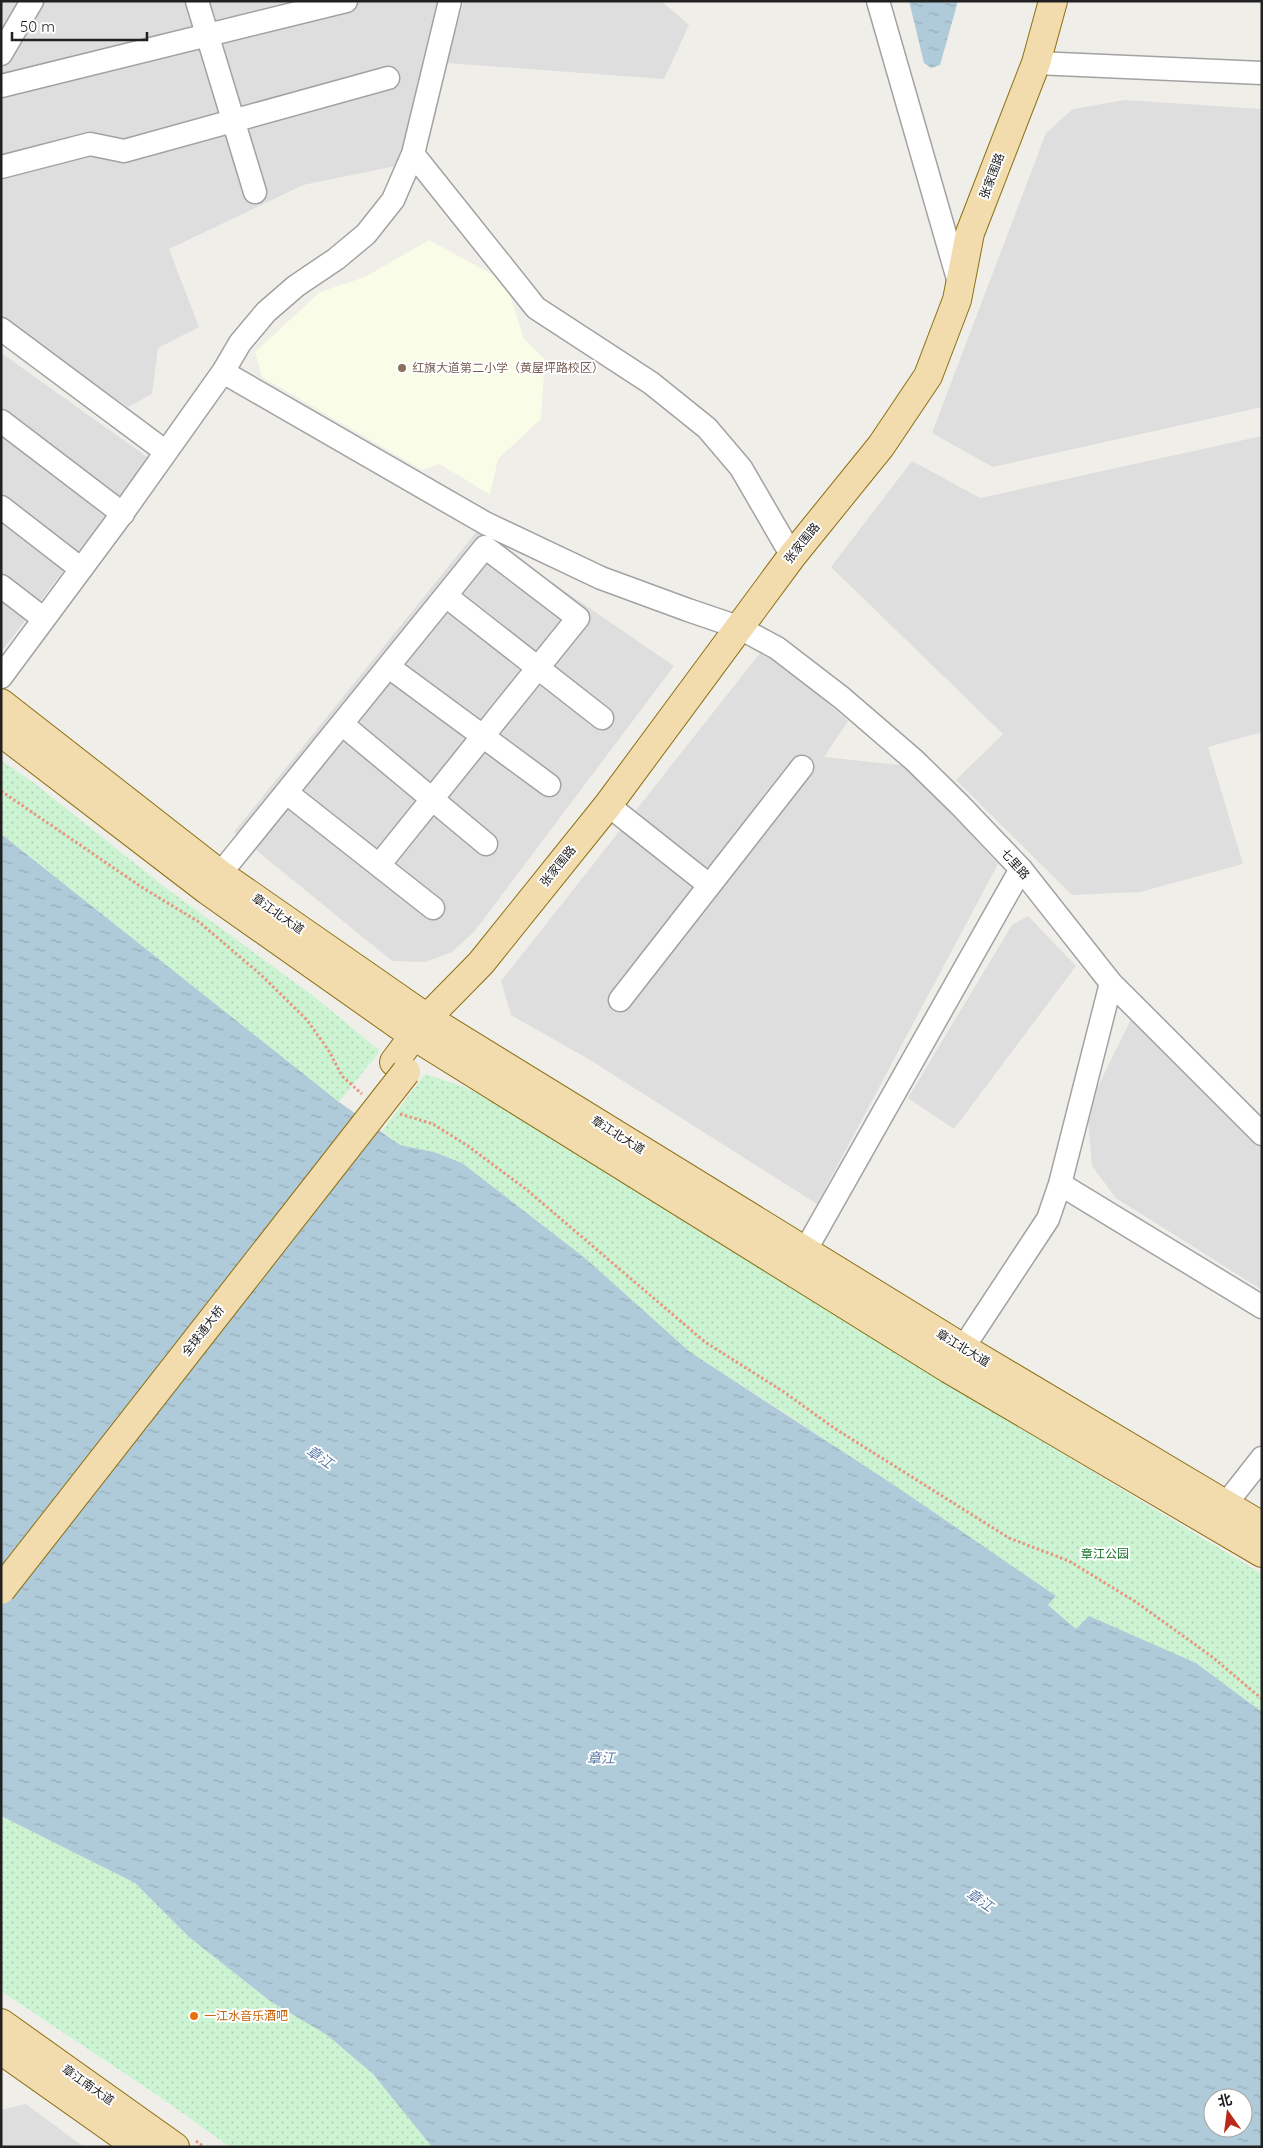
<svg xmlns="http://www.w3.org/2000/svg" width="1263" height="2148" font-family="Quicksand,'Noto Sans SC',sans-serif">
<defs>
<pattern id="park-dots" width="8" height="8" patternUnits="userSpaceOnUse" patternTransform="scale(1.25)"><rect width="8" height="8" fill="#ccf4d3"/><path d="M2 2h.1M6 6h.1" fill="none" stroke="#afd1b5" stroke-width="1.8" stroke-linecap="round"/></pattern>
<pattern id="water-ripples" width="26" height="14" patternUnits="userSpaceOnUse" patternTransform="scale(1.25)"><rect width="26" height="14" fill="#afcad8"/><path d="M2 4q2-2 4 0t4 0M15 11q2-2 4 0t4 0" fill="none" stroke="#96adb9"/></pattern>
</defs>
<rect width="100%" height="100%" fill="#f0eee9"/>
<path fill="#dfdede" d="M1,1H441L401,165L303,185L169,249L199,327L158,348L152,394L128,407L1,319Z
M464,1H661L689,25L664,79L446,63Z
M1125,100L1262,109V407L993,467L932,433L1046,133L1073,109Z
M1,353L150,459L1,652Z
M1262,436V732L1208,747L1243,864L1140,892L1072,895L956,780L1003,734L831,567L912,461L980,498Z
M477,531L674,666L474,932L452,952L425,962L392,961L234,832Z
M764,648L848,721L824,757L909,766L998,864L817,1204L590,1060L511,1015L501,981Z
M1028,916L1076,966L954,1129L908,1098L1012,925Z
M1133,1015L1262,1143V1290L1116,1198L1092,1166L1087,1109Z
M26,2104L84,2147H1V2110Z"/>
<path fill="#f9fce6" d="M429,240L506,282L524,339L545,359L541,419L498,459L490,495L440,464L422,470L262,377L255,352L320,292L365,277Z"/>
<path fill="url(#park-dots)" d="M1,760L34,783L166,888L316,998L380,1051L339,1102L1,834Z
M425,1074L462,1086L509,1109L619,1180L929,1373L1262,1574V1712L1196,1663L1076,1629L1048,1605L1056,1596L788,1415L690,1352L585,1258L462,1163L434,1152L400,1145L382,1131Z
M1,1816L135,1883L189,1937L270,2001L327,2035L373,2074L432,2147H230L157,2095L1,1991Z"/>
<path fill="url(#water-ripples)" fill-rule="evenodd" d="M909,1H958L940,65L931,68L924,63Z
M1,834L339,1102L400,1145L434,1152L462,1163L585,1258L690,1352L897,1487L1056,1596L1048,1605L1076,1629L1089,1616L1196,1663L1262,1712V2147H432L373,2074L327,2035L270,2001L189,1937L135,1883L1,1816ZM1213,2098H1243V2128H1213Z"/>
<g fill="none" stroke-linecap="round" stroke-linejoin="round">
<defs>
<path id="minor" d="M197,1L255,192
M450,1L413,154L536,308L651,383L707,428L741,468L792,556
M878,1L960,286
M1,54L32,1
M1036,63L1262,73
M1,86L346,1
M1,167L90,144L124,151L388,78
M1,329L166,452
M223,372L485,523L601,578L688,610L738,627L777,648L842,698L914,760L960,805L1021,869L1111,983L1262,1134
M1,421L123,514
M1,507L81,569
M1,586L44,619
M446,596L602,718
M389,667L549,785
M1,677L122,514L223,372L240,343L266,312L296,286L336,259L366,234L393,200L413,154
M342,724L486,844
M287,793L433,908
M608,805L709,885
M220,874L485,547L578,618L379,865
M620,1000L802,767
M1060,1184L1262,1307
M805,1251L1021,869
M963,1348L1048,1219L1060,1184L1111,983
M1225,1505L1262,1458"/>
<path id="major" d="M1,703L220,874L427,1018L963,1348L1262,1526
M1,732L207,890L414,1036L949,1369L1262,1553
M394,1062L427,1018L481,963L608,805L792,556L881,446L928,376L957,300L970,233L1036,63L1053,1
M1,2023L175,2147
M1,2050L138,2147"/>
</defs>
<use href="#minor" stroke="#a2a2a2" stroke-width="25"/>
<use href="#major" stroke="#8c7012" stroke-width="30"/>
<path stroke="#ea9680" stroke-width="3" stroke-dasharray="2.5 2.5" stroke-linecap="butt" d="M1,791L143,888L199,922L260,974L307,1020L329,1051L342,1076L362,1094
M400,1114L433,1124L468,1146L527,1190L705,1342L784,1392L834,1428L1009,1538L1069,1561L1136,1602L1211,1656L1262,1699
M196,2141L204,2147"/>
<use href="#minor" stroke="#fff" stroke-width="22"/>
<use href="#major" stroke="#f2dbac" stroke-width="28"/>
<defs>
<path id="major-bridge" d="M1,1590L406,1072"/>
</defs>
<use href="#major-bridge" stroke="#8c7012" stroke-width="30" stroke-linecap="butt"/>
<use href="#major-bridge" stroke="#f2dbac" stroke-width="28"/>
</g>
<circle fill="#8d6e63" stroke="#fff" stroke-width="2" cx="402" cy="368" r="5"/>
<circle fill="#e8710a" stroke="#fff" stroke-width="2" cx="194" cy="2016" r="5"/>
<g text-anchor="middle" stroke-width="4" stroke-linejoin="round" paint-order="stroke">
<g font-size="12" fill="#212121" stroke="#fff">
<text transform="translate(992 176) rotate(-69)" y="4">张家围路</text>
<text transform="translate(802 543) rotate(-51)" y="4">张家围路</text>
<text transform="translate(1015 864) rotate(48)" y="4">七里路</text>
<text transform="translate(558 866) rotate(-51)" y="4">张家围路</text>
<text transform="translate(278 914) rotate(35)" y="4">章江北大道</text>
<text transform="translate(618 1135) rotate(32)" y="4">章江北大道</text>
<text transform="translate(203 1331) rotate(-52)" y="4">全球通大桥</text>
<text transform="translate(963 1348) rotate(31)" y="4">章江北大道</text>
<text transform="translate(88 2085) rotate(35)" y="4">章江南大道</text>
</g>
<g font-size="12" fill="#785e54" stroke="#fff" text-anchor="start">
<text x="412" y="372">红旗大道第二小学（黄屋坪路校区）</text>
</g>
<g font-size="12" fill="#19742a" stroke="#fff">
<text x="1105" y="1558">章江公园</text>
</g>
<g font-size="12" fill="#c56008" stroke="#fff" text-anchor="start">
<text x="204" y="2020">一江水音乐酒吧</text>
</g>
<g font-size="14" font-style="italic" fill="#5877a6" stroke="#fff">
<text transform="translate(320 1457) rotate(34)" y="5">章江</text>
<text x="601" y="1763">章江</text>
<text transform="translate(980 1900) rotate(34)" y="5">章江</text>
</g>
</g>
<rect width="1263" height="2148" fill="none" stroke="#212121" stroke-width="5"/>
<g transform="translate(1228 2113) rotate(346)"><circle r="24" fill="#ffffff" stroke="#a6a6a6"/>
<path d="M0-4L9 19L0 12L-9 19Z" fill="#ba2918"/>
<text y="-8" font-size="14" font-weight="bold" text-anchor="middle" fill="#212121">北</text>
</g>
<path d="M12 32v8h135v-8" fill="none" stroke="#212121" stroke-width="2.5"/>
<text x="20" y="32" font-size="15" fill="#212121" stroke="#ffffff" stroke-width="4" paint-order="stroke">50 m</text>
</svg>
